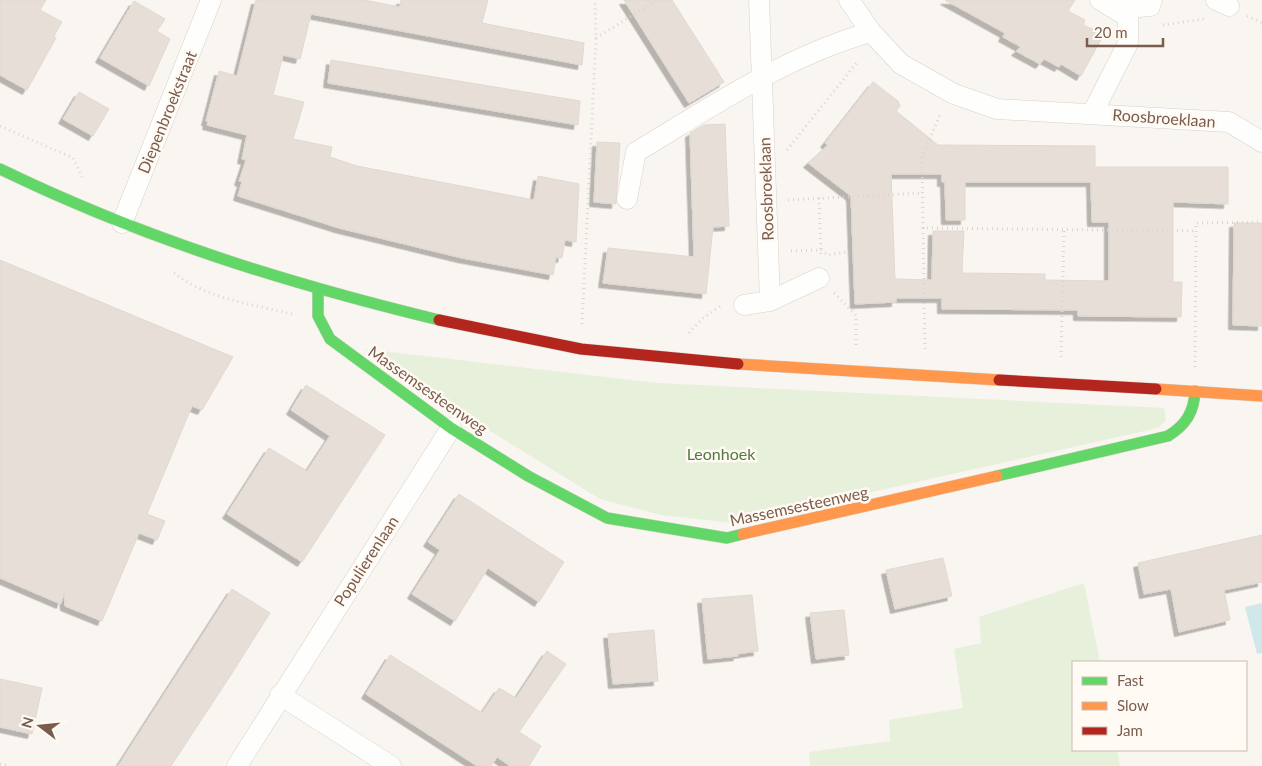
<svg xmlns="http://www.w3.org/2000/svg" width="1262" height="766" font-family="Lato,sans-serif">
<defs>
<filter id="shadow"><feDropShadow dx="-4.5" dy="4.5" stdDeviation="0" flood-color="#0004"/></filter>
</defs>
<rect width="100%" height="100%" fill="#f9f5f0"/>
<path fill="#e7f0db" d="M365,349L657,383L1164,408L1166,420L1158,428L733,523L661,515L600,499L463,414Z
M1084,583L1100,662H1073V750H1117L1120,766H810L809,752L890,741L889,720L963,708L954,649L981,643L979,617Z"/>
<path fill="#d0e8ea" d="M1262,603V653L1257,654L1245,607Z"/>
<path fill="#e6ded7" stroke="#e2d8d2" fill-rule="evenodd" filter="url(#shadow)" d="M0,0H46L40,10L62,22L54,36L56,38L27,90L0,75Z
M256,0H364L400,7L401,0H488L482,23L584,43L582,65L311,14L300,59L283,55L273,95L304,102L293,139L332,147L330,157L357,166L534,200L538,176L579,184L576,242L565,240L562,258L556,257L553,275L462,258L339,228L238,196L242,182L239,181L246,160L242,159L247,135L207,125L208,122L206,121L219,71L237,76Z
M624,0H672L724,82L689,103Z
M945,0H1075L1068,11L1085,20L1083,25L1104,34L1081,76L1061,64L1059,67L1044,59L1040,64L1016,51L1021,47L1003,37L1005,33Z
M134,1L165,19L157,31L170,39L149,86L100,58Z
M331,60L580,101L578,125L328,83Z
M873,82L898,101L900,106L896,111L938,145L1095,146V167H1228V204L1173,202V282H1182L1181,317L1078,316V310L942,309V298H896V302L855,304L851,196L808,163L828,145L825,143ZM891,174H942V182H945L946,220H965V182H1091L1092,222H1109V281L1045,280V274L962,273L964,231H933L932,280L895,279Z
M79,92L109,109L93,136L63,119Z
M725,124L729,226L713,227L706,294L603,283L608,248L694,257L690,133L704,125Z
M597,142L620,143L616,204L594,202Z
M1234,223H1262V326L1233,325Z
M0,260L233,357L202,410L192,406L147,514L165,521L157,540L139,533L102,621L65,606L64,593L61,604L0,578Z
M306,385L385,435L302,562L227,514L269,448L307,471L330,436L291,410Z
M459,494L564,562L539,602L488,568L455,621L412,594L440,550L428,542Z
M1262,535V582L1224,590L1230,620L1179,632L1171,589L1144,594L1138,563Z
M943,558L952,596L895,609L886,570Z
M232,589L270,613L234,670L171,766H118Z
M752,595L758,651L737,654L738,656L708,659L702,599Z
M844,610L849,655L816,659L810,613Z
M654,630L658,681L613,684L608,634Z
M547,651L566,664L519,732L541,746L529,766H510L497,757L491,766H477L366,694L390,655L482,713L499,688L516,698Z
M0,679L42,688L32,734L0,727Z"/>
<g fill="none" stroke-linecap="round" stroke-linejoin="round">
<defs>
<path id="street" d="M759,0L770,301
M849,0L871,32L901,64L954,94L997,109L1229,122L1262,142
M1216,0L1229,6
M1116,9L1150,6L1152,0
M1092,114L1128,43V17L1100,0
M627,199L636,152C711,107 786,56 871,32
M122,223L211,0
M744,305L770,301L819,278
M280,695L391,766
M237,766L451,428"/>
<path id="fast" d="M0,169C142,238 286,283 439,320
M318,291V316L330,339L451,428L528,476L607,518L727,538L743,534
M997,476L1168,436C1186,425 1194,412 1195,391"/>
<path id="slow" d="M738,364L999,380
M1156,389L1262,396
M743,534L997,476"/>
<path id="jam" d="M439,320L581,349L738,364
M999,380L1156,389"/>
</defs>
<use href="#street" stroke="#d7d1cb" stroke-width="21"/>
<use href="#fast" stroke="#d9d2cb" stroke-width="12"/>
<use href="#slow" stroke="#d9d2cb" stroke-width="12"/>
<use href="#jam" stroke="#d9d2cb" stroke-width="12"/>
<path stroke="#dcd5d0" stroke-width="3" stroke-dasharray="1 4" stroke-linecap="butt" d="M1247,16L1262,23
M1163,25L1204,19
M596,38L657,0
M0,126L73,158L82,177
M787,150L858,61
M819,198L821,256
M788,200L923,193
M923,228L922,157L941,112
M791,251L821,250L828,255L847,252
M174,273C207,299 252,304 292,314
M834,293L856,315V346
M582,324L596,38L595,0
M689,333L702,319L722,305
M925,349L923,228L1195,231
M1061,357L1064,230
M1195,367L1196,223L1262,222
M0,764L9,766"/>
<use href="#street" stroke="#fefefd" stroke-width="20"/>
<use href="#fast" stroke="#63d668" stroke-width="11"/>
<use href="#slow" stroke="#ff974d" stroke-width="11"/>
<use href="#jam" stroke="#b3261e" stroke-width="11"/>
</g>
<g text-anchor="middle" stroke-width="5" stroke-linejoin="round" paint-order="stroke">
<g font-size="16" fill="#7a5c4d" stroke="#fffaf3">
<text transform="translate(167 112) rotate(-68)" y="6">Diepenbroekstraat</text>
<text transform="translate(1164 118) rotate(4)" y="6">Roosbroeklaan</text>
<text transform="translate(766 189) rotate(-92)" y="6">Roosbroeklaan</text>
<text transform="translate(428 390) rotate(35)" y="6">Massemsesteenweg</text>
<text transform="translate(799 506) rotate(-12)" y="6">Massemsesteenweg</text>
<text transform="translate(366 561) rotate(-57)" y="6">Populierenlaan</text>
</g>
<g font-size="16" fill="#537a41" stroke="#fffaf3">
<text x="721" y="460">Leonhoek</text>
</g>
</g>
<rect x="1072" y="661" width="175" height="90" fill="#fffaf3" stroke="#cabbb1"/>
<rect x="1082" y="677" width="25" height="8" fill="#63d668" stroke="#cabbb1"/>
<text x="1117" y="686" font-size="15" fill="#7a5c4d">Fast</text>
<rect x="1082" y="702" width="25" height="8" fill="#ff974d" stroke="#cabbb1"/>
<text x="1117" y="711" font-size="15" fill="#7a5c4d">Slow</text>
<rect x="1082" y="727" width="25" height="8" fill="#b3261e" stroke="#cabbb1"/>
<text x="1117" y="736" font-size="15" fill="#7a5c4d">Jam</text>
<g transform="translate(40 726) rotate(286)" stroke="#fffaf3" stroke-width="4" paint-order="stroke">
<path d="M0-4L9 19L0 12L-9 19Z" fill="#7a5c4d"/>
<text y="-8" font-size="14" font-weight="bold" text-anchor="middle" fill="#7a5c4d">N</text>
</g>
<path d="M1087 38v8h76v-8" fill="none" stroke="#7a5c4d" stroke-width="2.5"/>
<text x="1094" y="38" font-size="15" fill="#7a5c4d" stroke="#fffaf3" stroke-width="4" paint-order="stroke">20 m</text>
</svg>
